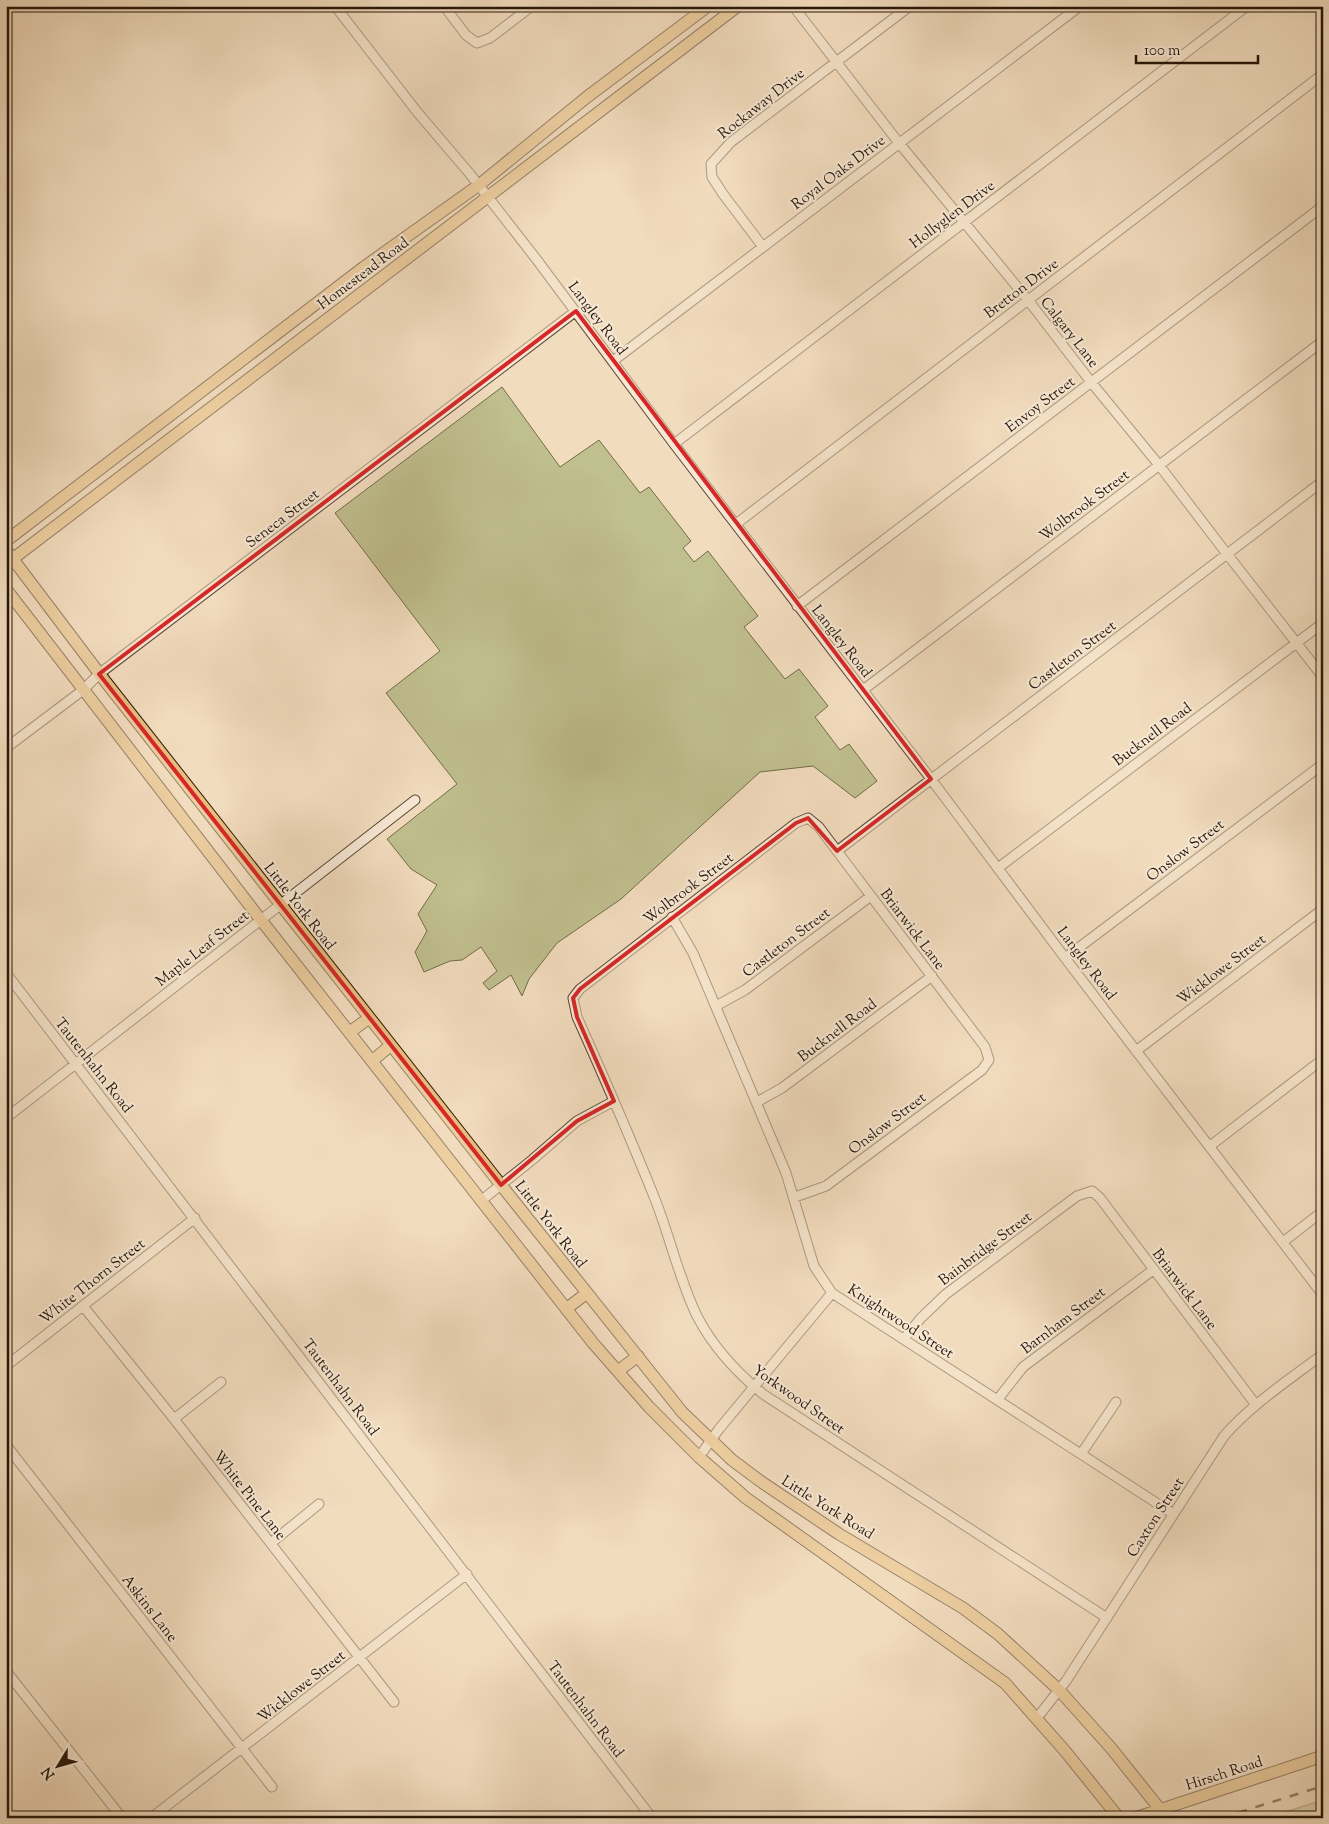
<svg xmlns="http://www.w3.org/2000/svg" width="1329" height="1824" font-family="'Sorts Mill Goudy',serif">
<rect width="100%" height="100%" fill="#f2dcbe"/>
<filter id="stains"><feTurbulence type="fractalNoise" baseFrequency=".004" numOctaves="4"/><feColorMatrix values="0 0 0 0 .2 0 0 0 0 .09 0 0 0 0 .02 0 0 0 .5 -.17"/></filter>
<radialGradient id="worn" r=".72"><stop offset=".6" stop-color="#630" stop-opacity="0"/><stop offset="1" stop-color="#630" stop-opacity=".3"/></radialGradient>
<path fill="#c0bf8e" stroke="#736b4b" d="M502,387L560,467L599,440L640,493L649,487L691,541L683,548L694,562L708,551L758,616L744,627L785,679L799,669L828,706L815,717L840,750L849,744L877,781L855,798L813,766L760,772L621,899L557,943L529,979L522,996L511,975L489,990L483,983L497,971L481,947L462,960L450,961L424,972L415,952L427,931L418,914L437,885L411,869L387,839L457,784L386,693L440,651L335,513Z
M1323,1800V1818H1266Z"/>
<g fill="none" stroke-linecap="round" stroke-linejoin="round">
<defs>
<path id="minor" d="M335,6L418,113L470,174L537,260L674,444L931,779L1065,958L1323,1295
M444,6L466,35L477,43L490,38L532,6
M793,6L899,143L1028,300L1091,382L1159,465L1227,554L1323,677
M763,247L723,194L712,177L711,164L731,142L910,6
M613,361L1080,6
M674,444L1247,6
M736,524L1323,74
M797,606L1323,206
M863,690L1323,341
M6,748L83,690L99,674L576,311
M837,851L1323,481
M998,868L1323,623
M672,917L693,953L786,1173L814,1266L832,1293L1172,1513
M1065,958L1323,764
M6,973L652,1818
M716,1006L745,990L871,896
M1136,1051L1323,909
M757,1102L782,1088L932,976
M6,1118L415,800
M1210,1146L1323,1059
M795,1197L826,1186L982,1070L989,1060L985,1047L837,851L819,827L808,818L796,823L580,989L573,998L577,1017C604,1077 630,1137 655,1199C670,1237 679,1279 697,1316C713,1347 736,1372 763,1394L1107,1618
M482,1200L532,1160L577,1121L614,1101
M1283,1242L1323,1211
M83,1306L174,1419L394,1702
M904,1339L921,1318L946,1294L1077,1196L1092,1191L1100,1198L1256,1405
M6,1366L195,1218
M998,1399L1023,1367L1153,1270
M174,1419L221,1382
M6,1445L272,1787
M1081,1454L1116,1402
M699,1457L719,1429L832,1293
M271,1543L319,1504
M6,1671L122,1818
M1037,1718L1066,1681L1224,1436C1252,1404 1289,1380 1323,1354
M151,1818L467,1574"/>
<path id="major" d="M6,541L364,267L479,185L587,97L708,6
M6,550L105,681L501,1185L682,1412L732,1460L763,1483L839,1534L963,1608L998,1634L1059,1690L1111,1748L1167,1818
M6,564L738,6
M6,589L261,920L593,1343L649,1407L699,1457L746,1498L1005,1683L1065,1751L1119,1818
M350,1032L369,1018
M372,1061L391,1045
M566,1309L587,1293
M618,1371L638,1356
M1135,1818L1323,1756"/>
</defs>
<use href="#minor" stroke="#594836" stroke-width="11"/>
<use href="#major" stroke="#261708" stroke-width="13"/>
<use href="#minor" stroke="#f7e8d5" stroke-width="9"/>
<use href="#major" stroke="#e9be7f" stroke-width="11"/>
<path stroke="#261708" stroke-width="2.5" stroke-dasharray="9 9" stroke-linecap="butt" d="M1221,1818L1323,1786"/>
</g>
<path d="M0 0H1329V1824H0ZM576,311L931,779L837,851L808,818L796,823L580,989L573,998L577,1017L614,1101L577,1121L501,1185L99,674Z" fill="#f2dcbe" fill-opacity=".55" fill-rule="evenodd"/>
<path fill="none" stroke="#d62828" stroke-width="4" stroke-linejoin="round" d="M576,311L931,779L837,851L808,818L796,823L580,989L573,998L577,1017L614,1101L577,1121L501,1185L99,674Z"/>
<g text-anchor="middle" stroke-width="4" stroke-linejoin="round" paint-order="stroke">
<g font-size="15" fill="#261708" stroke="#f7e8d5">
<text transform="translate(761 103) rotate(-38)" y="5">Rockaway Drive</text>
<text transform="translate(838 172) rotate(-37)" y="5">Royal Oaks Drive</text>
<text transform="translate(952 214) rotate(-37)" y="5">Hollyglen Drive</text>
<text transform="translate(363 273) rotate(-37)" y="5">Homestead Road</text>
<text transform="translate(1021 288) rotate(-37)" y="5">Bretton Drive</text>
<text transform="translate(598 318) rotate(53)" y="5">Langley Road</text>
<text transform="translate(1070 332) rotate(52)" y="5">Calgary Lane</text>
<text transform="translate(1040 404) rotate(-37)" y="5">Envoy Street</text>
<text transform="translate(1084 505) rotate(-37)" y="5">Wolbrook Street</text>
<text transform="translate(282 518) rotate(-37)" y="5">Seneca Street</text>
<text transform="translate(842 641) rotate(52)" y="5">Langley Road</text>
<text transform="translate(1072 655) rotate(-37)" y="5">Castleton Street</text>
<text transform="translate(1152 734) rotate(-37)" y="5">Bucknell Road</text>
<text transform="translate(1185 850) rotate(-37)" y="5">Onslow Street</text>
<text transform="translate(688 888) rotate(-37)" y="5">Wolbrook Street</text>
<text transform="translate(300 906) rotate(52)" y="5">Little York Road</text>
<text transform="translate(913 929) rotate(53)" y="5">Briarwick Lane</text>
<text transform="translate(786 942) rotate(-37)" y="5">Castleton Street</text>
<text transform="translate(202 948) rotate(-38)" y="5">Maple Leaf Street</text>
<text transform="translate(1087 963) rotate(53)" y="5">Langley Road</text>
<text transform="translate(1221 969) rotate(-37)" y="5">Wicklowe Street</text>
<text transform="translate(837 1030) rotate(-37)" y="5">Bucknell Road</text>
<text transform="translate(94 1065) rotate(52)" y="5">Tautenhahn Road</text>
<text transform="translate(887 1123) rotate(-37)" y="5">Onslow Street</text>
<text transform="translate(551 1224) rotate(52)" y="5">Little York Road</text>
<text transform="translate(985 1248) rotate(-37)" y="5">Bainbridge Street</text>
<text transform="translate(92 1281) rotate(-38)" y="5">White Thorn Street</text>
<text transform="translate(1185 1289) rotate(53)" y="5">Briarwick Lane</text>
<text transform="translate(1063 1320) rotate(-37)" y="5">Barnham Street</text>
<text transform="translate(901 1321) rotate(33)" y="5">Knightwood Street</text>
<text transform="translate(341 1387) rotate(53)" y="5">Tautenhahn Road</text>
<text transform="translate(799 1399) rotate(35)" y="5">Yorkwood Street</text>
<text transform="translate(250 1495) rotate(52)" y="5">White Pine Lane</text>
<text transform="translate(828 1507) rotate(32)" y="5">Little York Road</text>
<text transform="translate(1155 1517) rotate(-57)" y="5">Caxton Street</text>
<text transform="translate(150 1608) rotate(52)" y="5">Askins Lane</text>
<text transform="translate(301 1686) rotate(-38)" y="5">Wicklowe Street</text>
<text transform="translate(586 1709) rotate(53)" y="5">Tautenhahn Road</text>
<text transform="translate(1224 1773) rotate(-18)" y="5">Hirsch Road</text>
</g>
</g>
<rect width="1329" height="1824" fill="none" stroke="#f2dcbe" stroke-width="25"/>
<rect x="8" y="8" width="1314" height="1809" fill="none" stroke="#261708" stroke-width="2.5"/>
<rect x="12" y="12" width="1304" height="1799" fill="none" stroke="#261708"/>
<g transform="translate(58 1766) rotate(233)" stroke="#f7e8d5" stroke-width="4" paint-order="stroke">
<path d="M0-4L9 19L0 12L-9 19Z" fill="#261708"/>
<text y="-8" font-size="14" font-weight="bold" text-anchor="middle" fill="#261708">N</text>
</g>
<path d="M1136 55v8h122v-8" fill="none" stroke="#261708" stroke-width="2.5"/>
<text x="1144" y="55" font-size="15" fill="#261708" stroke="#f7e8d5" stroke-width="4" paint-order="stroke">100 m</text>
<rect width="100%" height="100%" filter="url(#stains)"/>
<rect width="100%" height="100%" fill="url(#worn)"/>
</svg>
